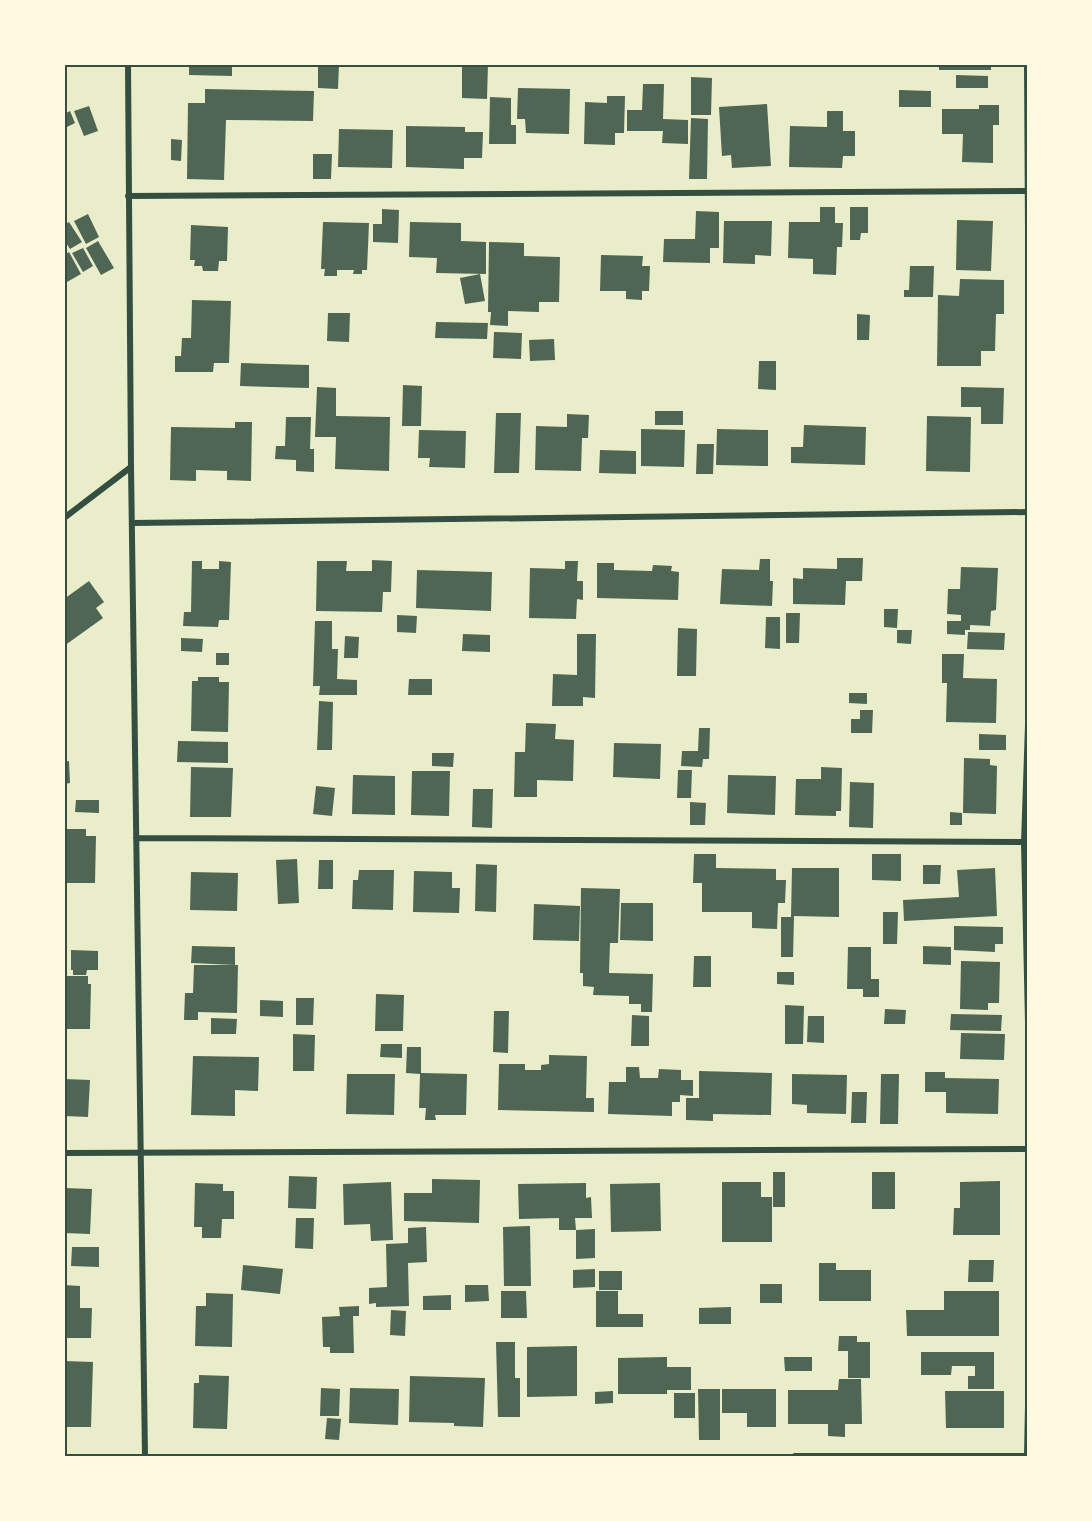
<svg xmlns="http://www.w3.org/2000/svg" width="1092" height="1521" font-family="Lato,sans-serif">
<rect width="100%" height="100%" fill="#e9edc9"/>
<path fill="#4f6655" d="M189,64H232V76L189,75Z
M318,64H339L338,89L318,88Z
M462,64H488L487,99L462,98Z
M939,64H991V70H939Z
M956,75L988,76V88H956Z
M691,77L712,78L711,115H691Z
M643,84H664L663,119L688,120V144L662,143L663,131H627V110H642Z
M518,88L570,89L569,134L526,133L525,119H517Z
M205,89L314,91L313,121L226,120L224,180L187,179L188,103H205Z
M899,90L931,91V107H899Z
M607,96H625L624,133H615V145L584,144L585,102L607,103Z
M490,97L511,98V125H516V144H489Z
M767,104L771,166L732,168L731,155L722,156L719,107Z
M979,105H999V125H993V163L962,162L963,134H942V109H979Z
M89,106L98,131L84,136L74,111Z
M70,111L75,123L67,127L64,122V114Z
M827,111H843V131H855V156H843L842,168L789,167L790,126L827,127Z
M691,118L708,119L707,179H689Z
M406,126L465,127V132H483L482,158H464V169L406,167Z
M339,129L393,130L392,168L338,167Z
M171,139L182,140L181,161L171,160Z
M313,154H332L331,179H313Z
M820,207H835V223H843L842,247H837L836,275L813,274V259L788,258L789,222H820Z
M850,207H868V233H861L860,240H850Z
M382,209L399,210L398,243L373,242V224H382Z
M696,211L719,212V248H710V263L663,262L664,239H695Z
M88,214L99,237L86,244L74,221Z
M957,220L993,221L991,271L956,270Z
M724,221H772L771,256L755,255V264L723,263Z
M69,222L82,242L70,249L64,240V225Z
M323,222L369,223L367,270H362V274H353L354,270H337V276H324L325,269H321Z
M410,222L461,223V241L486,242V274L436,273L437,258L409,257Z
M191,225L228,227L227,261H219L218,271H203L202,266H194L195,260H190Z
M98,241L114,268L101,275L86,248Z
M489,242L524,243V256L560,257L559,302H539V312L508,311V326L490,325L491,312H488Z
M83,248L93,266L83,272L72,253Z
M69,252L81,274L67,282L64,278V255Z
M601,255L643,256L642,266H650L649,291H642V300L626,299V291H600Z
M910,266H934L933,297H904V290H909Z
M480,274L485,301L465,304L460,278Z
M960,279L1004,280V314H996L995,351H981V366H937L938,295L959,296Z
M192,300L231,301L229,363H214L213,372H175V356H181L182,338H191Z
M328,313H350L349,342L327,341Z
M857,314L870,315L869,340H857Z
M436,322L488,323L487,339L435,338Z
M494,332L522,333L521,359L493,358Z
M554,339L555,360L530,361L529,340Z
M759,361H776V390L758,389Z
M241,363L309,365V388L240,386Z
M403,385L422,386L421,426H402Z
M317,387L336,388V416L390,417L389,471L335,469L336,437H315Z
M961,387L1004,388L1003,424H981V407H961Z
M655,411H683V425H655Z
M496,413H521L519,473H494Z
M567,414L589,415L588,438H582L581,471L535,470L536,426L567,427Z
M927,416L971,417L970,472L926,471Z
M286,417H311L310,449H314V472L296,471V460L275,459L276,446H285Z
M235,422H252L251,481L227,480V471L196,470V481L170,480L171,427L235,428Z
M804,425L866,427L865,465L791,463V447H803Z
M641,429L685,430L684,467L641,466Z
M717,429L768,430V466L716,465Z
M419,430L466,431L465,468L429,467L430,458H418Z
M697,444H714L713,474H696Z
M600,450L636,451V474L599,473Z
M837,558H863L862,581H846L845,605L793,604V578L803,579V568L837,569Z
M760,559H770V581H773L772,606L720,604L722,569L759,570Z
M372,560L392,561L391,592H383L382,612L316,611L317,561H347L346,571H372Z
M192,561H202V569H219V561L231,562L229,620H219L218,627L183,626L184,612H191Z
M565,561H578L577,581H583V600L577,599L576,619L529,618L530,568L565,569Z
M597,563H614V570L652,571L653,565L672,566L671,571L679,572L678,600L597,598Z
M961,567L998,568L996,610L991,611L990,626L970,625V630H965V635L947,634V621H961V615L947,614L948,589H960Z
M417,570L492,572L491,611L416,608Z
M89,581L104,602L96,608L103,618L64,646V599Z
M884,609H898L897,628L884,627Z
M786,613H800L799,643H786Z
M397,615L417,616L416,633L397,632Z
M766,617H780V649L765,648Z
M315,621H332V649H338L337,679L357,680V695H319L320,686H313Z
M678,628L697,629L696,676H677Z
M897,630H912L911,644L897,643Z
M968,632L1005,633L1004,650L967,649Z
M463,634L490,635V652L462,651Z
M577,634H596L595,698L583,697V706H552L553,674L577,675Z
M345,636L359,637L358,658H344Z
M181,638L203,639L202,652L181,651Z
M216,653H229V665H216Z
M942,654H964L963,678L997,679L996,723L946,722L947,683H942Z
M198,677H219V682H229L228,732L191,731L192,681H198Z
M409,679H432V695H408Z
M849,693H867V704L849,703Z
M319,701L333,702L332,750H317Z
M860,710H873L872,733H851V719H860Z
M526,723L556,724L555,739L574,740L573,781L537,780V797H514L515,752H525Z
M699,728H710L709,759H703L702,767L681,766L682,751H698Z
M979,734L1006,735V750H979Z
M178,741L228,742V763L177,762Z
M614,743L661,744L660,779L613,777Z
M432,753H454L453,767L432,766Z
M964,758L990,759V765L997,766L996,814L963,813Z
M69,761L70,783L64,784V762Z
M191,767L233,768L231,817H190Z
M821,767L842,768L841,811H836V816L795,815L796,779H821Z
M678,770H692L691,798H677Z
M412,771H450L449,816L411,815Z
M353,775L395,776V815L352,814Z
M728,775L776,776L775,815L727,813Z
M850,782L874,783L873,828L849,827Z
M316,786L335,788L332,816L313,814Z
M473,789H493L492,828L472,827Z
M76,800H99V813L75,812Z
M690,802L706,803L705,825H690Z
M950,812L962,813V825H950Z
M64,829H86V836H96L95,883H64Z
M694,854H716V868L776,869V880H786L785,903H778L777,929L752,928V912H702V883H693Z
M872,854H901V881L872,880Z
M297,859L299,903L278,904L276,860Z
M319,860H333V889H318Z
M476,864L497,865L496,912L475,911Z
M923,865H941L940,884H923Z
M792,868H839V917L794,916L793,957H781V917H791Z
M995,868L997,916L904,921L903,900L959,897L957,870Z
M359,870H394L393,910L352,909L353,880H358Z
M414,871L452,872V888H460L459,913L413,912Z
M191,872L238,873L237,911L190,910Z
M581,888L620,889L618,943H610L609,973L653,974L652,1012H641V1004H629V996L593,995L594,987L583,986V973H580Z
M621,903H653V941L620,940Z
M534,904L580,906L579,941L533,940Z
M883,912H898L897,944H883Z
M954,926L1003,927V944H995V952L954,950Z
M192,946L235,947V965L191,963Z
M923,946L951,947V965L923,964Z
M848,947H871V979H879V997H863V989H847Z
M71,950L98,951V970H87L86,975H73V970H71Z
M694,956H711V987H693Z
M961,961L1000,962L999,1003H988V1010L960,1009Z
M194,965H238L237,1013L198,1012V1020H184L185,993H193Z
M777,972H794V985L777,984Z
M64,976H88V984H91L90,1029H64Z
M376,994L404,995L403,1031H375Z
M296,998H314L313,1025H296Z
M260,1000L283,1001V1017L260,1016Z
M785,1005L804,1006L803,1044H785Z
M885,1009L906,1010L905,1024H884Z
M494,1011H509L508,1053L493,1052Z
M951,1014L1002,1015L1001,1031L950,1030Z
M632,1015L649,1016V1046H631Z
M808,1016H824V1043L807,1042Z
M211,1018L237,1019L236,1034H211Z
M961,1033L1005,1034L1004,1060L960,1059Z
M293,1034L315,1035L314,1071H293Z
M381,1044H402V1058L380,1057Z
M407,1047H421V1073L467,1074L466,1115H435L436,1120H425L426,1108H419L420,1074L406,1073Z
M549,1055L587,1056L586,1098H594V1112L498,1110L499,1064H525V1070H541V1065L549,1064Z
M193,1056L259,1057L258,1091L235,1090V1116L191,1115Z
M626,1067H639L640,1078H658L659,1069L681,1070V1080H693V1096L680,1095V1102H672V1116L608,1114L609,1082H626Z
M699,1071L772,1073L771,1115L713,1114V1121L686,1120V1098H699Z
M925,1072H945V1078L999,1079L998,1114L946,1113V1092H925Z
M347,1074H395L394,1115L346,1114Z
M792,1074L847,1075L846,1114L807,1113V1105L792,1104Z
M881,1074H899L898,1124H880Z
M64,1079L90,1080L88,1117L64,1116Z
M852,1092H867L866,1123H851Z
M773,1172H785V1207H773Z
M872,1172H895V1209H872Z
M289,1176L317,1177L316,1209L288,1208Z
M432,1179L480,1180L479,1223L404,1221V1193H432Z
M1000,1181V1235H953L954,1208H960V1182Z
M391,1182L393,1240L371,1241L370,1224L344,1225L343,1184Z
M722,1182H761V1197H772V1242H722Z
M195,1183L223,1184V1191H234V1219H222L221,1238H202V1227H194Z
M586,1183V1198L591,1197L592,1218H575L576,1230H559V1218L519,1219L518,1184Z
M660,1183L661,1231L611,1232L610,1184Z
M64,1188L92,1189L90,1234L64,1233Z
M296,1218H314L313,1249L295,1248Z
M530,1226L531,1286H504L503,1227Z
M426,1227L427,1262L408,1263L409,1306L376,1307V1303L369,1304V1288L387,1287L386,1244L408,1243V1228Z
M595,1229V1258L576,1259V1230Z
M72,1247H99V1267L71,1266Z
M969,1260H994L993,1282H968Z
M819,1263H836V1270H871V1301H819Z
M243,1265L283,1269L280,1294L241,1290Z
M595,1269V1287L573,1288V1270Z
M599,1271H622V1290H599Z
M760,1284H782V1303H760Z
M64,1285L80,1286V1308H92L91,1338H64Z
M465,1285H488L489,1301L465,1302Z
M501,1291H526L527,1318H501Z
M596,1291H618V1314H643V1327H596Z
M944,1291H999V1336H907L906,1310H944Z
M206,1293L233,1294L232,1347L195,1346L196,1306H206Z
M451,1295V1310H423V1296Z
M359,1306V1316H353L354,1353H330V1347H323L322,1317L340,1316L339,1307Z
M731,1307V1324H699V1308Z
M391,1310L406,1311L405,1336L390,1335Z
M839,1336H857V1342H870V1378H848V1351H838Z
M496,1342H515V1378H520V1417H498Z
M577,1346V1396L527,1397V1347Z
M921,1352H994V1389H968V1376H975V1366H952L951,1375H921Z
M667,1357V1367H691V1390H667V1394H618V1358Z
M784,1357H812V1371H785Z
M64,1361L93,1362L91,1427H64Z
M199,1375L229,1376L227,1429L193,1428L194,1383H199Z
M410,1376L485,1378L483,1427L454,1426V1423L409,1422Z
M839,1379H861L862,1424H845V1437L828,1436V1424H788V1390H838Z
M321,1388L340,1389L339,1416H320Z
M350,1388L399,1389L398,1425L349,1423Z
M698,1389H720V1440H699Z
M722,1389H776V1427H747V1413H722Z
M613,1391V1403L595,1404V1392Z
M945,1391H1004V1428H946Z
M674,1393H695V1418H674Z
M327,1418L341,1419L339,1440L325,1439Z"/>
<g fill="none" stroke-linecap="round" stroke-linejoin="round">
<path stroke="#344e41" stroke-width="6" d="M128,64L131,467L145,1456
M1027,64L1028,228
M128,196L1028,191
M64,518L131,467
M132,523L1028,512
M1028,725L1024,843L1028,1022
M136,838L1028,842
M64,1153L1028,1149
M795,1456H1028
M1027,1456L1028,1405"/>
</g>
<rect width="1092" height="1521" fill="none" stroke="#fefae0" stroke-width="132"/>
<rect x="66" y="66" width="960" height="1389" fill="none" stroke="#344e41" stroke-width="2"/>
</svg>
